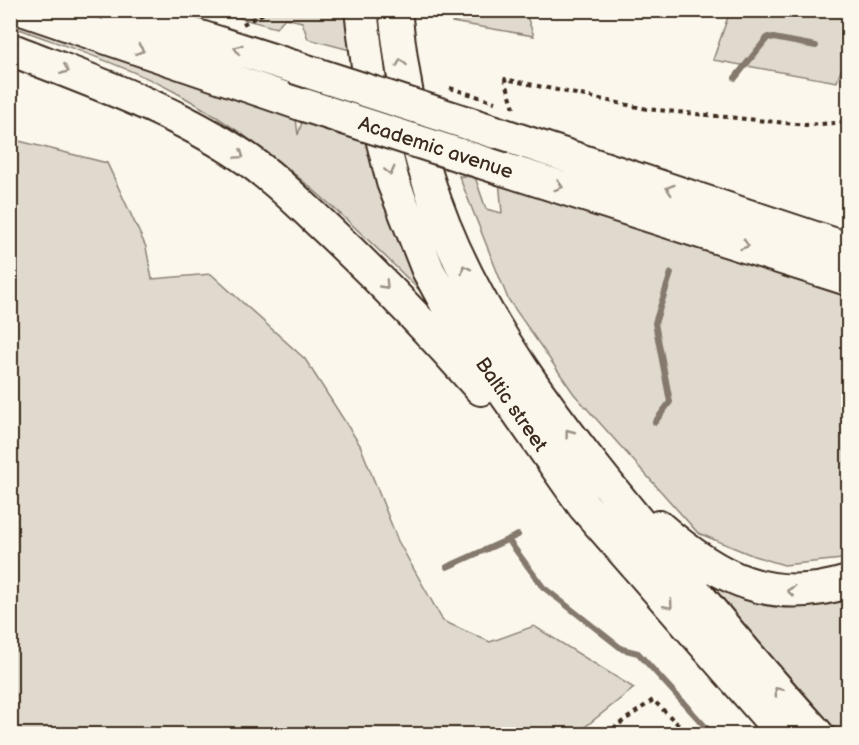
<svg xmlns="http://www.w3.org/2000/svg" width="859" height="745" font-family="'Balsamiq Sans',sans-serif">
<rect width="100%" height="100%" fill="#fbf7ec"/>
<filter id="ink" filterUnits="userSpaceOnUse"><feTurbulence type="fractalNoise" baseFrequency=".0167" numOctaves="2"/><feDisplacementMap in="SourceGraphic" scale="12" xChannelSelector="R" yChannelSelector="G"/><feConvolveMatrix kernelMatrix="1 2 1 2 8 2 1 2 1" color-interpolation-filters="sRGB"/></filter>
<g filter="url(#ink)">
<path fill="#dfd9ce" stroke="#8d8276" stroke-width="1.5" d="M215,11H348L350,50L308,39L302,22L285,18L276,28Z
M452,11H525L534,36L452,22Z
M730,11H848V49L837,82L713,60Z
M10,13L295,111L298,135L304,115L364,137L434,305C355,225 275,147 175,92C125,65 64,46 11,26Z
M11,139L107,163L146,247L152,279L211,274L305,359L360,445L398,541L443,621L490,642L534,626L634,688L576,734H11Z
M459,176L475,177L486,209L502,213L499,180L848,289V555L842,559L784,565L754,556L698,533L574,394L508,299Z
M690,564L848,591V734H840Z"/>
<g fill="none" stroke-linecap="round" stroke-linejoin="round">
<path stroke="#85796d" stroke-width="6" d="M735,78L768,37L816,46
M655,422L670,402L655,323L671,273
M509,541L543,587L622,649L638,653L712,734
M447,567L518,535"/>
<defs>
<path id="major" d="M25,10L304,105
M116,10L294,67
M361,10L372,98L393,182L428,270L461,331L584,506L783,734
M395,10C401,67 410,125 428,180C470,316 564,431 653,540C706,606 760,671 817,734
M10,49C88,80 171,108 241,155C273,176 302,206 330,232C383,282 433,334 481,389
M495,132L848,249
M503,169L848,279
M659,527C718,578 770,606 848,582"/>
</defs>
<use href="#major" stroke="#3b2a1e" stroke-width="36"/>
<path stroke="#3b2a1e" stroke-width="4" stroke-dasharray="4.5 4.5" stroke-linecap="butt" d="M243,24L270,10
M514,108L505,79L647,109L806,125L848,122
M605,734L653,700L688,734"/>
<use href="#major" stroke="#fbf7ec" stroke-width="32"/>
<defs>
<path id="major-bridge" d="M294,67L495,132
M304,105L503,169"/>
</defs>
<use href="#major-bridge" stroke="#3b2a1e" stroke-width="36" stroke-linecap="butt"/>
<path stroke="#3b2a1e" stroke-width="4" stroke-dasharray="4.5 4.5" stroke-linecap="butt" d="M450,88L495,102"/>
<use href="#major-bridge" stroke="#fbf7ec" stroke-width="32"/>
</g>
<defs><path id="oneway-chevron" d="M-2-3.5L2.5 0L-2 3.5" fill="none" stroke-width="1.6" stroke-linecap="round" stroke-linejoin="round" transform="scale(1.5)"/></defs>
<g stroke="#9b9085">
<use href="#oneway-chevron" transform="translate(238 49) rotate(-163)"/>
<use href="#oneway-chevron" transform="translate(140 50) rotate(19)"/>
<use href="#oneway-chevron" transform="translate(401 63) rotate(-100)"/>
<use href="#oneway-chevron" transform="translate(65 70) rotate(22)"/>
<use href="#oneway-chevron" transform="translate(240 155) rotate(34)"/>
<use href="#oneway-chevron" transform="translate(390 171) rotate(76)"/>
<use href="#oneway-chevron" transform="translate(559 186) rotate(17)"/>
<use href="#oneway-chevron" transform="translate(670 189) rotate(-162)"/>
<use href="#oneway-chevron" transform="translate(745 245) rotate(18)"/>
<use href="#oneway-chevron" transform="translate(465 269) rotate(-117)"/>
<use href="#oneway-chevron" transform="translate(385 285) rotate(46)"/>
<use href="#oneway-chevron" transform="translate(569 433) rotate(-127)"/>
<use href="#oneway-chevron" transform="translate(791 591) rotate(-174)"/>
<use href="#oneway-chevron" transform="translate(669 605) rotate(49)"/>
<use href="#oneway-chevron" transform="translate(778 691) rotate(-130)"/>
</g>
</g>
<g text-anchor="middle" stroke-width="6" stroke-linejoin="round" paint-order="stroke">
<g font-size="20" fill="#3b2a1e" stroke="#fbf7ec">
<text transform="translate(436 147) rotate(18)" y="7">Academic avenue</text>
<text transform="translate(512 404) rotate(55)" y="7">Baltic street</text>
</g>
</g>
<rect width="859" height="745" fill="none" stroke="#fbf7ec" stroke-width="36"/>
<rect x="18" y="18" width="823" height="709" fill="none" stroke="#3b2a1e" stroke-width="2" filter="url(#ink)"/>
</svg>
